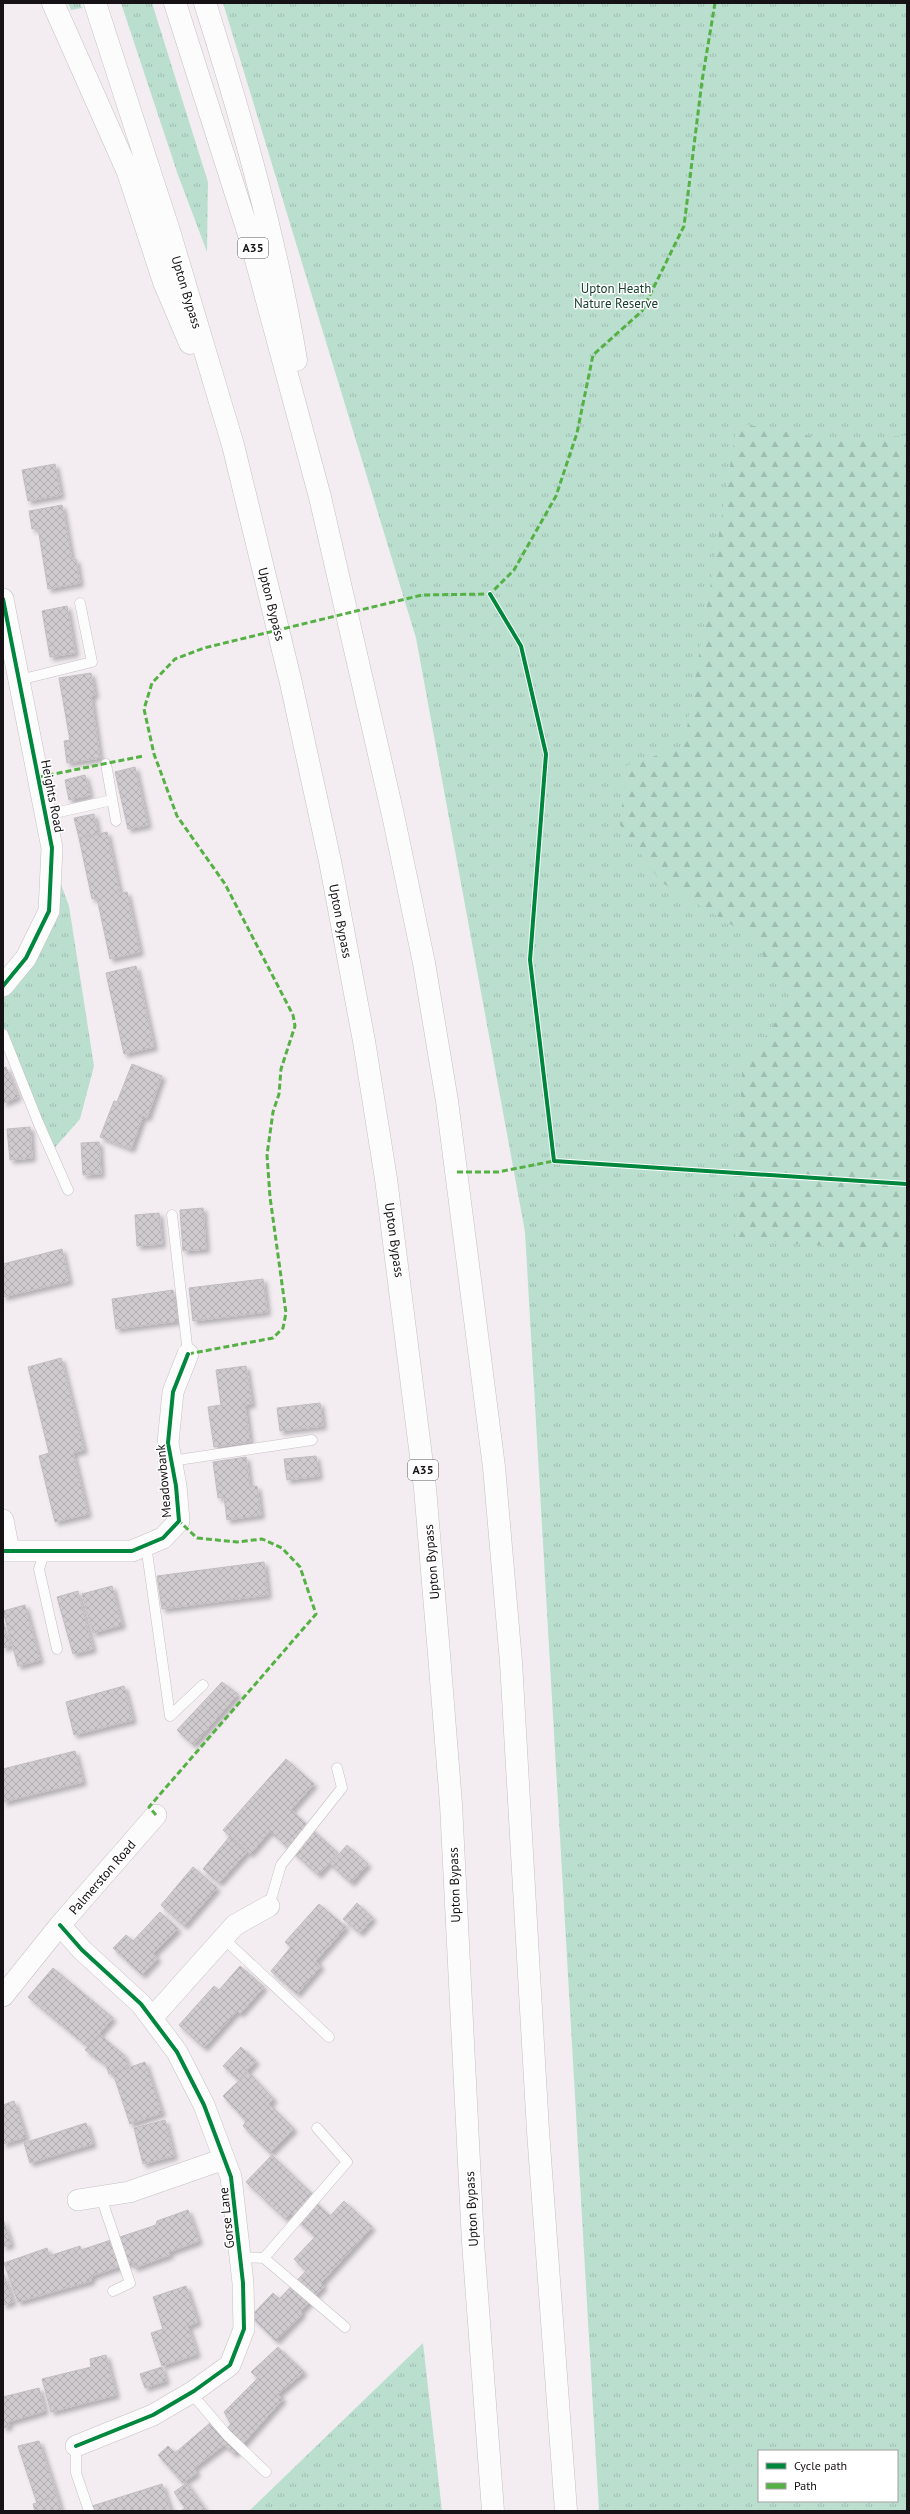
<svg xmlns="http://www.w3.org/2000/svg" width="910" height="2514" font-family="'PT Sans',sans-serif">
<defs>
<pattern id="grass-tufts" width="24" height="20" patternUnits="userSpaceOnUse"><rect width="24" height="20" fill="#badfcf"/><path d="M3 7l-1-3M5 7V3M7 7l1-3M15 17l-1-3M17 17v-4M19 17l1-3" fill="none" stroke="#9fbeb1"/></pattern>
<pattern id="forest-firs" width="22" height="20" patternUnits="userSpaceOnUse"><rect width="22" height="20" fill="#badfcf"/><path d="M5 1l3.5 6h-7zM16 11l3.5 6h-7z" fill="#9fbeb1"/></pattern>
<pattern id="building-cross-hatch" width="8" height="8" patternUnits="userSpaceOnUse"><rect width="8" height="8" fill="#cfcacd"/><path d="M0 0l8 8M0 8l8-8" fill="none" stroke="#b1acaf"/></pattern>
<filter id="shadow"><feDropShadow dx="3.5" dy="3.5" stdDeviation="2" flood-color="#0004"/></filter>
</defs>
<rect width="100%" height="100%" fill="#f3edf1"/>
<path fill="url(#grass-tufts)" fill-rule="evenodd" d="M68,3H80L82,8L71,10Z
M121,3H152L208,182L207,252L178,175Z
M223,3H907V2511H599L525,1232L416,638ZM759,2451H897V2501H759Z
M52,860L69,906L94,1066L80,1119L51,1152L3,1034V986L26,958Z
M423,2343L442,2511H249Z"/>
<path fill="url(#forest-firs)" d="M737,423L832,440L907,436V1252L736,1239L742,1070L792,999L750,936L661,882L620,825L626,766L684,746Z"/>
<path fill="url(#building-cross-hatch)" stroke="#c2bdc1" filter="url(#shadow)" d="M55,464L61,495L28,501L22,470Z
M62,505L72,560L76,559L80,583L48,589L38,528L32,529L29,511Z
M67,606L75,653L50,657L42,611Z
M91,673L95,695L91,696L100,758L67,763L64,741L70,740L59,678Z
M135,767L148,825L128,829L115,772Z
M85,775L90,795L69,800L65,780Z
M94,814L98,834L79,838L74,818Z
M107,832L120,893L127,892L140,952L110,959L97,898L92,899L79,838Z
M136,966L154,1047L124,1054L106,973Z
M132,1064L162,1076L147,1118L143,1116L131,1149L100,1137L114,1101L117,1102Z
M6,1067L18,1097L3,1103V1068Z
M30,1127L32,1158L10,1160L7,1129Z
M99,1142L101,1174L83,1175L81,1143Z
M203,1208L206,1249L183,1251L180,1210Z
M159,1213L162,1244L137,1246L135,1215Z
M62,1249L69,1281L3,1297V1264Z
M263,1279L267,1312L193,1321L189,1288Z
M173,1290L178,1321L116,1329L112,1299Z
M61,1358L84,1450L73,1453L88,1514L55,1522L39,1456L49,1453L28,1367Z
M246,1366L252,1404L245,1405L250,1442L214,1447L208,1407L221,1405L216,1370Z
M320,1403L323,1426L280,1431L277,1408Z
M316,1456L319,1476L287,1480L284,1459Z
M246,1457L250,1487L257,1486L261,1515L227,1520L224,1497L218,1498L213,1462Z
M264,1562L268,1595L162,1609L157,1576Z
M112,1586L122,1625L93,1633L82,1594Z
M78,1591L93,1649L73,1654L57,1597Z
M25,1605L40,1660L18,1666L3,1611Z
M3,1620L10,1646L3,1648Z
M222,1682L238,1694L193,1745L177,1730Z
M124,1686L133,1720L74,1735L66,1702Z
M75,1751L83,1782L3,1802V1769Z
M286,1759L314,1784L291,1810L338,1853L318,1875L270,1831L250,1854L223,1830Z
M230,1836L247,1852L219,1883L203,1869Z
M347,1845L368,1864L351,1883L330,1864Z
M193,1867L217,1888L184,1926L161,1905Z
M357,1903L373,1918L360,1933L343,1919Z
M319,1904L346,1927L316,1961L321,1966L297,1994L271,1971L291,1947L285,1942Z
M160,1912L178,1929L153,1954L158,1958L142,1975L113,1948L126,1935L133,1941Z
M240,1966L264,1987L240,2014L237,2011L204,2048L179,2025L214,1986L219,1990Z
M53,1968L113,2018L88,2047L28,1997Z
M99,2034L124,2055L129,2068L109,2074L106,2065L85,2050Z
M241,2047L256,2061L239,2080L223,2066Z
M145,2062L162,2113L130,2124L113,2073Z
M248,2072L274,2099L269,2104L294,2129L270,2153L243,2126L246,2121L223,2096Z
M14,2101L26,2137L3,2144V2105Z
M165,2120L174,2156L143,2164L134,2128Z
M86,2123L93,2144L30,2163L24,2143Z
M272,2155L313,2195L310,2197L330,2216L344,2201L372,2227L321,2283L324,2286L301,2311L302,2314L276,2341L251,2316L273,2293L279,2299L306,2271L294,2259L315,2237L290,2213L285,2219L246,2182Z
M188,2210L199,2241L169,2252L170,2255L134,2268L132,2262L92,2276L91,2281L18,2302L4,2263L47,2248L49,2256L80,2246L81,2250L156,2225L157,2221Z
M3,2219L11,2244L3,2247Z
M3,2272L13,2302L3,2305Z
M186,2286L198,2322L188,2326L197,2354L162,2366L151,2333L163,2329L153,2297Z
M278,2347L304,2372L278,2394L283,2399L234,2454L224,2445L194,2468L197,2473L183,2483L158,2455L168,2446L175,2453L210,2423L221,2436L231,2424L224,2412L258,2378L251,2372Z
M106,2355L116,2395L51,2412L42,2379L91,2367L90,2359Z
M162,2367L166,2381L145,2388L140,2374Z
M39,2388L45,2411L8,2422L9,2426L3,2428V2397Z
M39,2441L57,2496L37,2503L18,2446Z
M187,2483L206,2511H181L185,2508L174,2492Z
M162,2484L171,2511H94L92,2506Z
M57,2496L61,2511H35L33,2504Z"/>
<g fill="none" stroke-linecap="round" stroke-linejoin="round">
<defs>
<path id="lane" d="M19,680L92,662L80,603
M106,764L116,821
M46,815L112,800
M3,1034L38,1122L68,1190
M172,1215L188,1354
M171,1461L312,1440
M146,1545L170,1716L203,1685
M45,1551L39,1569L57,1649
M269,1906L281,1865L342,1788L337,1768
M223,1938L329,2037
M101,2197L130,2283L113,2291
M240,2257L264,2258L347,2162L317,2128
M264,2258L345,2327
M191,2393L227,2435L266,2472
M76,2446V2473L89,2511"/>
<path id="street" d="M3,599L52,848L49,911L26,958L3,986
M3,1520L9,1551
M3,1551H132L163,1538L179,1521L176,1486L168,1443L173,1392L188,1354
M60,1925L82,1950L141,2004L177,2052L204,2105L231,2177L243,2283L244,2329L230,2365L194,2391L153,2415L76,2446
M3,1996L60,1925L156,1815
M152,2018L235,1925L269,1906
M78,2200L129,2192L224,2159"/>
<path id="highway" d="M53,3L128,172L164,282L190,343
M95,3L169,231L233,445L291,683L330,861L364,1041L386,1179L425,1488L439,1654L451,1804L473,2242L493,2511
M175,3L251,241L320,497L393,815L424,963L447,1101L494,1467L511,1662L538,2131L566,2511
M205,3C242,120 276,239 296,360"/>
</defs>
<use href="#lane" stroke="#c5c0c3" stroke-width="11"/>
<use href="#street" stroke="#c5c0c3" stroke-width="22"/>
<use href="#highway" stroke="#c5c0c3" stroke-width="23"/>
<use href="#lane" stroke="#fdfcfd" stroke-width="10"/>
<use href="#street" stroke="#fdfcfd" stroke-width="21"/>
<use href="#highway" stroke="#fdfcfd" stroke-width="22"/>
<path stroke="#55b144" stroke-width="3" stroke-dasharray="6 3" stroke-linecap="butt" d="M39,777L143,756
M457,1172H498L554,1161
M188,1354L273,1338L283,1328L286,1313L270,1197L267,1155L273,1112L279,1094L281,1069L295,1026L293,1015L225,884L177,816L154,754L144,709L152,683L175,659L204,648L422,595L490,594L514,570L556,496L577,433L593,355L642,311L684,226L702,81L715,3
M156,1815L149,1807L316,1614L300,1567L282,1548L262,1539L237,1542L197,1538L179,1521"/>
<defs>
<path id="cycleway" d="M490,594L521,646L546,754L530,960L554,1161L907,1184
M3,599L52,848L49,911L26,958L3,986
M3,1551H132L163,1538L179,1521L176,1486L168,1443L173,1392L188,1354
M60,1925L82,1950L141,2004L177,2052L204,2105L231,2177L243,2283L244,2329L230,2365L194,2391L153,2415L76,2446"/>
</defs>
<use href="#cycleway" stroke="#fff" stroke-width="6"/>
<use href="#cycleway" stroke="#00873e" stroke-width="4"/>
</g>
<g text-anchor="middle" stroke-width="3" stroke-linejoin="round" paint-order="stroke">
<g fill="#fff" stroke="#5b585a" stroke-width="1">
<rect x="238" y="238" width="30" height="20" rx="3"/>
<rect x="408" y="1460" width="30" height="20" rx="3"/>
</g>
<g font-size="12" font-weight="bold" fill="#151114">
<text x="253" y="252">A35</text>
<text x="423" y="1474">A35</text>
</g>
<g font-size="13" fill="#184030" stroke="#fff">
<text x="616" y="293">Upton Heath<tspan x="616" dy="15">Nature Reserve</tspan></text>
</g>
<g font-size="13" fill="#151114" stroke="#fff">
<text transform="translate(187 292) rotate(73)" y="5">Upton Bypass</text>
<text transform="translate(272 604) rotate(76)" y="5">Upton Bypass</text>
<text transform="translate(53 796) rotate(79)" y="5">Heights Road</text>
<text transform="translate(341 921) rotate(79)" y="5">Upton Bypass</text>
<text transform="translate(395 1240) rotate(82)" y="5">Upton Bypass</text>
<text transform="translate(163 1481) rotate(-95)" y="5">Meadowbank</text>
<text transform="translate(431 1562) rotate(-95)" y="5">Upton Bypass</text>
<text transform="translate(102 1877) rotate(-49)" y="5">Palmerston Road</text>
<text transform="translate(454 1885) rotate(-92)" y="5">Upton Bypass</text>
<text transform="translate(471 2209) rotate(-93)" y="5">Upton Bypass</text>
<text transform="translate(226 2218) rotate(-96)" y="5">Gorse Lane</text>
</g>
</g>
<rect width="910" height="2514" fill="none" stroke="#151114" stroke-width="8"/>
<rect x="758" y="2450" width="140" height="52" fill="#ffffff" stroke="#a1a0a1"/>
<rect x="766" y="2463" width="20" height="6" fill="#00873e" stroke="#a1a0a1"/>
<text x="794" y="2470" font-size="12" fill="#151114">Cycle path</text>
<rect x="766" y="2483" width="20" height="6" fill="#55b144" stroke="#a1a0a1"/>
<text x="794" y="2490" font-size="12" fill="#151114">Path</text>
</svg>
